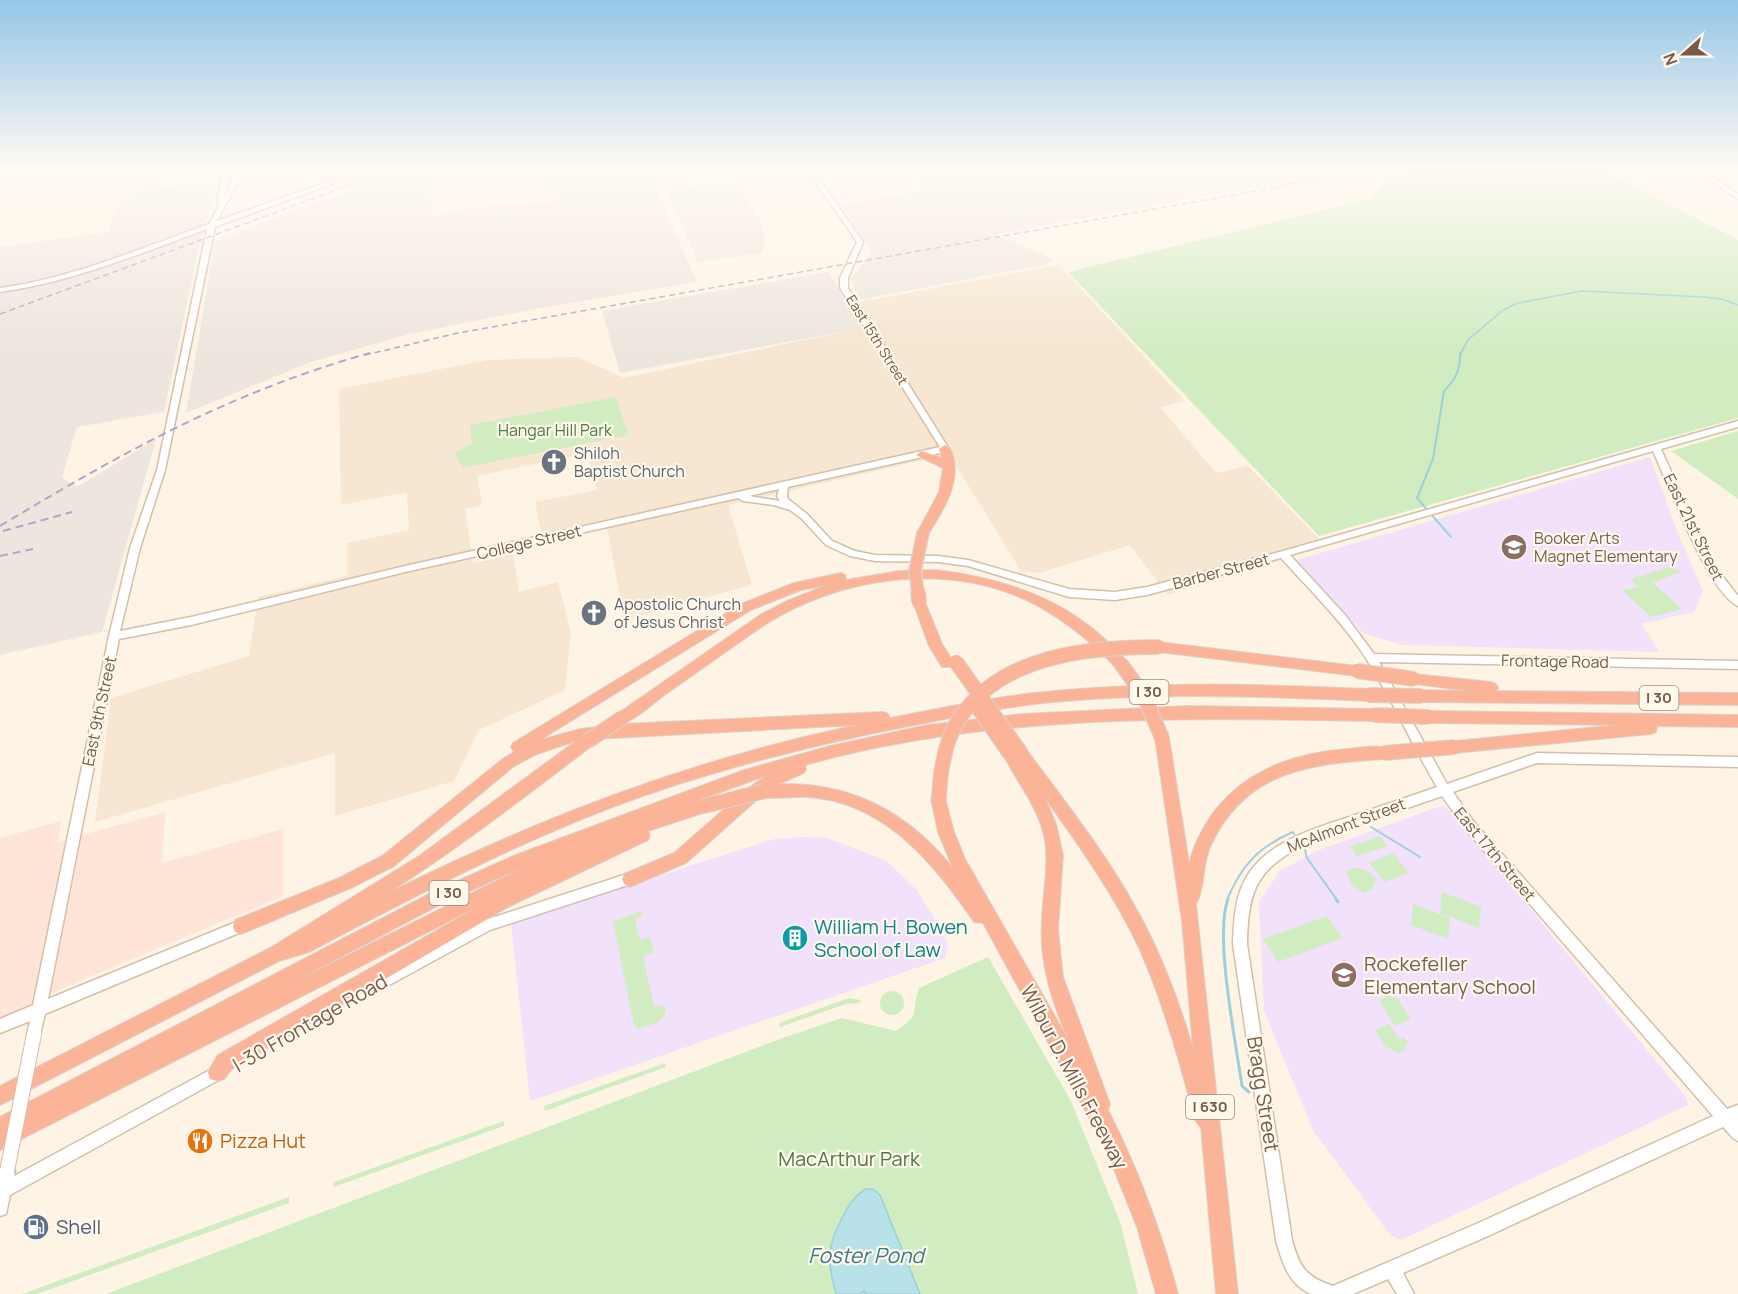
<svg xmlns="http://www.w3.org/2000/svg" width="1738" height="1294" font-family="Manrope,sans-serif">
<rect width="100%" height="100%" fill="#fef4e5"/>
<path fill="#f6e6d2" d="M1059,265L1185,401L1160,407L1216,473L1248,466L1326,546L1168,595L1130,545L1039,573L1021,571L949,454L728,505L752,585L624,620L606,521L542,535L535,502L597,490L587,453L477,476L482,505L465,509L473,563L513,554L519,592L558,582L571,633L565,690L479,730L454,781L335,816V753L95,822L111,698L249,656L258,597L347,576V543L409,530L407,492L341,505L339,389L487,360L577,357L624,378L861,328L848,304Z"/>
<path fill="#ffe4d8" d="M165,812L162,863L283,829V896L70,985L0,1018V838L61,821L58,842Z"/>
<path fill="#ede6df" d="M417,168H426L433,216L460,209L555,201L545,178L536,180L533,168H647L697,282L524,311L406,335L311,362L186,413L215,242L281,215Z
M912,168H1313L1309,172L1278,183L995,234L1053,259L1047,264L859,300L851,279L872,252L841,205L930,189Z
M737,181L762,225L765,236L763,249L761,253L698,262L667,192Z
M218,182L199,246L164,412L77,427L62,477L77,487L156,439L102,632L0,655V247L108,232L124,194Z
M828,272L862,328L620,373L602,311Z"/>
<path fill="#f1e1fa" d="M1650,457L1678,533L1703,591L1694,612L1641,624L1660,652L1402,645L1363,633L1297,560Z
M1444,805L1686,1097L1688,1105L1401,1240L1390,1235L1313,1130L1264,1011L1259,902L1280,871L1316,851Z
M799,837L827,838L887,861L915,888L935,919L948,945L945,958L530,1101L511,923L774,839Z"/>
<path fill="#d2ecc2" d="M1421,168H1600L1738,240V418L1319,536L1068,272L1370,199L1391,177Z
M616,397L628,435L463,468L455,453L472,443L470,425Z
M1738,431V499L1671,451Z
M1672,566L1681,572L1653,583L1682,609L1651,617L1622,590L1638,587L1631,579Z
M1379,836L1387,845L1385,847L1357,856L1350,847Z
M1393,853L1409,873L1385,882L1369,863Z
M1356,867L1371,873L1376,878L1372,890L1364,893L1351,885L1346,871Z
M1442,892L1481,907L1479,928L1440,913Z
M1413,904L1450,918L1448,939L1411,925Z
M641,911L644,915L635,919L640,940L650,937L654,952L643,956L654,1007L663,1005L666,1008C665,1024 651,1024 638,1029L634,1025L613,921Z
M1327,916L1343,938L1278,962L1263,939Z
M988,957L1071,1101L1120,1222L1138,1294H106L780,1039L842,1018L896,1031C923,1012 910,1014 919,988Z
M880 1003a12 12 0 1 1 24 0a12 12 0 1 1-24 0Z
M1389,996L1397,998L1411,1019L1395,1026L1379,1000Z
M849,998L861,1000L860,1003L846,1004L780,1027L779,1023Z
M1389,1024L1399,1039L1404,1037L1409,1044L1405,1045L1406,1050L1399,1053L1386,1047L1375,1030Z
M665,1063L666,1067L545,1111L544,1106Z
M504,1121V1126L334,1187V1182Z
M289,1197V1203L37,1294H22Z"/>
<path fill="#b8e1e9" stroke="#9dd0db" stroke-width="1.5" d="M866,1189H873L880,1195L920,1294H866L864,1291L860,1294H836C833,1281 828,1266 830,1252C832,1235 849,1197 866,1189Z"/>
<g fill="none" stroke-linecap="round" stroke-linejoin="round">
<path stroke="#9dd0db" stroke-width="1.5" d="M1460,355L1468,340L1503,310L1518,303L1582,291L1704,297L1722,299L1738,305"/>
<path stroke="#9dd0db" stroke-width="2" d="M1451,537L1417,498L1433,459L1444,391C1455,380 1461,369 1460,353
M1371,827L1420,857
M1305,850L1307,858L1337,900
M1227,900C1241,866 1258,847 1293,832L1294,834"/>
<path stroke="#9dd0db" stroke-width="3" d="M1228,899C1214,935 1236,1043 1242,1086L1249,1092
M1336,899L1338,902"/>
<defs>
<path id="secondary" d="M223,168H229L225,195L231,183L233,168H239L237,183L217,221L366,168H375L215,227L165,470L140,548L120,631L191,617L405,566L940,447L840,288V278L857,242L806,168H812L863,242L848,278V288L949,449L945,452L788,487L787,496L788,499L807,514L832,541L855,551L875,555L938,556L968,560L1069,589L1115,592L1147,587L1283,551L1738,421V427L1661,449L1712,563L1738,596V606C1708,593 1668,483 1653,451L1290,555L1345,615L1374,654L1738,661V669L1379,662L1447,784L1537,753L1738,757V767L1537,763L1453,792L1474,822L1727,1109L1738,1105V1141L1733,1138L1723,1127L1488,1236L1403,1273L1414,1294H1397L1388,1279L1353,1294H1311C1288,1284 1282,1262 1276,1240L1233,944C1234,919 1235,894 1249,873C1273,838 1321,827 1358,814C1384,805 1411,796 1437,787C1410,742 1389,691 1359,648C1336,615 1307,587 1281,558L1147,595L1115,600L1069,597L968,566L938,562L875,561L850,556L826,545L801,518L790,510L773,505L743,501L738,498L405,572L191,625L119,639L48,999L241,920L246,922L248,926L246,930L45,1014L39,1039L34,1041L29,1039L27,1034L30,1021L0,1033V1019L33,1005L109,636L130,548L157,470L207,229C139,254 72,282 0,292V288C73,278 141,248 209,224L219,206L217,204ZM779,489L777,496L780,501L749,496ZM1442,796L1466,830L1713,1116L1476,1224L1333,1286C1306,1277 1299,1267 1292,1240L1247,944C1248,885 1259,867 1312,841Z
M1691,168H1698L1738,194V199Z
M630,873L634,875L636,879L634,883L490,930L362,1000L357,1002L352,1000L350,995L352,990L482,921Z
M221,1064L226,1066L228,1071L226,1076L10,1195L6,1214L0,1216V1169L2,1166L7,1163L12,1166L15,1171L14,1176Z"/>
<path id="highway" d="M945,445C951,448 951,450 953,456C961,484 942,512 927,536L923,537L917,533L939,492L943,468L916,455L922,451L942,458L939,449Z
M935,570C998,577 1059,596 1106,640C1114,648 1123,655 1128,664L1126,668H1116C1093,643 1068,623 1038,606C953,560 839,575 760,628C728,650 696,673 663,696C651,705 637,719 622,724L883,712L888,714L890,718C938,709 986,698 1034,693C1145,681 1257,684 1368,689L1373,691L1375,695L1373,699L1368,701C1257,696 1146,692 1035,704C991,709 947,719 904,727C804,747 705,772 610,808C506,848 407,900 309,952L279,961L0,1105V1086L270,948L419,856L576,741L537,754L514,766L394,866L351,888L241,934L235,932L233,926L235,920L339,878L382,856L504,758L514,752L511,747L513,743L741,604L794,583L841,573L845,575L846,580L899,571ZM827,585L787,601L760,615L617,714L615,718L617,722L622,724L580,729L540,740L751,610L801,590ZM857,725C690,760 542,817 390,892C460,847 526,796 593,745L594,739Z
M919,597L925,602L942,644L954,663L952,667H942L929,646L913,602Z
M1159,642L1357,666L1362,667L1364,671L1362,675L1357,676L1159,652L1154,651L1152,647L1154,643Z
M1414,674L1491,682L1496,684L1498,688L1496,691L1738,693V705L1421,702L1416,700L1414,696L1416,692L1421,690L1468,691L1409,683L1407,679L1409,675Z
M1187,706L1375,709L1380,711L1382,715L1380,719L1375,721C1184,718 990,713 805,765L806,769L804,773L779,784C852,782 907,812 953,868L938,832L931,799L934,794L939,792L944,794L954,832L965,859L1068,1039C1051,999 1039,962 1042,919C1043,893 1049,866 1045,840C1039,807 1017,783 1003,754L1005,750L1010,748L1015,750L1021,747L1026,749C1065,802 1107,854 1138,912C1162,955 1179,1002 1193,1048L1182,921L1155,738L1157,734L1162,732L1167,734L1169,738L1189,863C1211,787 1273,754 1348,749C1360,748 1377,744 1389,749L1391,753L1389,757L1384,759C1310,764 1245,770 1210,847C1203,863 1204,893 1196,904L1238,1294H1216L1201,1128L1195,1120C1180,1063 1164,1005 1140,950C1115,896 1080,847 1045,798L1056,824L1063,855L1058,930L1063,977L1110,1104L1108,1110C1138,1169 1161,1230 1178,1294H1156L1137,1227L1105,1147L983,923L974,922C939,871 897,817 834,801C823,799 809,796 798,797C786,797 772,800 761,796L686,863L630,887L624,884L622,879L624,874L674,853L746,790L765,776L680,807L704,799L709,801L712,806L709,811L648,831L650,835L648,840L508,907L232,1069L224,1079L217,1081L210,1079L208,1072L218,1055L481,905L0,1150V1117L429,894L513,856L744,770L830,746L927,725L1023,714ZM528,865L286,986L441,904Z
M1429,711L1738,715V727L1657,726L1656,732L1651,734L1455,753L1450,751L1448,747L1450,743L1455,741L1617,725L1429,723L1424,721L1422,717L1424,713Z"/>
</defs>
<use href="#secondary" stroke="#d5beaa" stroke-width="3"/>
<use href="#highway" stroke="#dcd4cf" stroke-width="2"/>
<use href="#secondary" fill="#fff" fill-rule="evenodd"/>
<use href="#highway" fill="#fbb498" fill-rule="evenodd"/>
<path stroke="#b7a2c8" stroke-width="1.5" stroke-dasharray="6 4" stroke-linecap="butt" d="M0,314L396,168
M365,355L458,333L1273,188L1320,177L1336,168"/>
<path stroke="#b7a2c8" stroke-width="2" stroke-dasharray="8 5" stroke-linecap="butt" d="M0,526C123,452 231,392 370,353
M3,531L72,512
M0,556L33,549"/>
<defs>
<path id="secondary-bridge" d="M7,1171L34,1034"/>
<path id="highway-bridge-far1" d="M918,593L915,571L923,533"/>
<path id="highway-bridge" d="M918,592L919,602
M956,662L1021,753
M1121,664L1144,696L1162,738
M1357,671L1414,679
M1368,695L1421,696
M979,709L1010,754
M1375,715L1429,717
M588,741L622,718
M1384,753L1455,747
M939,799C940,772 944,742 959,719C1001,655 1089,647 1159,647
M704,806L765,791"/>
</defs>
<use href="#secondary-bridge" stroke="#d5beaa" stroke-width="16" stroke-linecap="butt"/>
<use href="#highway-bridge-far1" stroke="#dcd4cf" stroke-width="14" stroke-linecap="butt"/>
<use href="#highway-bridge" stroke="#dcd4cf" stroke-width="16" stroke-linecap="butt"/>
<use href="#secondary-bridge" stroke="#fff" stroke-width="14"/>
<use href="#highway-bridge-far1" stroke="#fbb498" stroke-width="11"/>
<use href="#highway-bridge" stroke="#fbb498" stroke-width="14"/>
</g>
<linearGradient id="sky" x2="0" y2="1"><stop stop-color="#95c6e8"/><stop offset="0.48" stop-color="#fffaf3"/><stop offset="1" stop-color="#fffaf3" stop-opacity="0"/></linearGradient>
<rect width="1738" height="349" fill="url(#sky)"/>
<defs>
<symbol id="church-disc" viewBox="-11 -11 22 22"><circle r="9.5" fill="#6b7280" stroke="#fff8ec"/><path d="M-1.2-6h2.4v3.5h3.3v2.4h-3.3V6h-2.4V-.1h-3.3v-2.4h3.3Z" fill="#fff"/></symbol>
<symbol id="school-disc" viewBox="-11 -11 22 22"><circle r="9.5" fill="#8d6e63" stroke="#fff8ec"/><path d="M0-5L7-2L0 1L-7-2ZM-4 1L0 2.5L4 1V4Q0 6-4 4Z" fill="#fff"/></symbol>
<symbol id="building-disc" viewBox="-11 -11 22 22"><circle r="9.5" fill="#0f9aa8" stroke="#fff8ec"/><path d="M-4-6H4V6H1V3H-1V6H-4ZM-2.5-4.3h1.7v1.8h-1.7ZM.8-4.3h1.7v1.8H.8ZM-2.5-1h1.7V.8h-1.7ZM.8-1h1.7V.8H.8Z" fill="#fff"/></symbol>
<symbol id="restaurant-disc" viewBox="-11 -11 22 22"><circle r="9.5" fill="#e8710a" stroke="#fff8ec"/><path d="M-5-6h1v4h1v-4h1v4h1v-4h1v5L-1.5 .5V6h-2V.5L-5-1ZM5-6V6H3V1.5H1.5Q1.5-4 5-6Z" fill="#fff"/></symbol>
<symbol id="fuel-disc" viewBox="-11 -11 22 22"><circle r="9.5" fill="#5c6f8a" stroke="#fff8ec"/><path d="M-5.5-6h7V0h2V4h1.3V-2.5L3-4.5l.8-.8L6-3V5H2.5V1h-1V6h-7ZM-4.2-4.7v3.2H.2V-4.7Z" fill="#fff"/></symbol>
</defs>
<g fill-rule="evenodd">
<use href="#church-disc" x="539" y="447" width="30" height="30"/>
<use href="#school-disc" x="1499" y="532" width="30" height="30"/>
<use href="#church-disc" x="579" y="598" width="30" height="30"/>
<use href="#building-disc" x="780" y="923" width="30" height="30"/>
<use href="#school-disc" x="1329" y="960" width="30" height="30"/>
<use href="#restaurant-disc" x="185" y="1126" width="30" height="30"/>
<use href="#fuel-disc" x="21" y="1212" width="30" height="30"/>
</g>
<g text-anchor="middle" stroke-width="4.5" stroke-linejoin="round" paint-order="stroke">
<g font-size="14" fill="#785a48" stroke="#fff8ec">
<text transform="translate(877 340) rotate(58)" y="5">East 15th Street</text>
</g>
<g fill="#fff8ec" stroke="#a08979" stroke-width="1.5">
<rect x="1129.5" y="680" width="39" height="24" rx="4.5"/>
<rect x="1639.5" y="686" width="39" height="24" rx="4.5"/>
<rect x="429.5" y="881" width="39" height="24" rx="4.5"/>
<rect x="1186" y="1095" width="48" height="24" rx="4.5"/>
</g>
<g font-size="15" font-weight="bold" fill="#785a48">
<text x="1149" y="697">I 30</text>
<text x="1659" y="703">I 30</text>
<text x="449" y="898">I 30</text>
<text x="1210" y="1112">I 630</text>
</g>
<g font-size="16" fill="#4d793c" stroke="#fff8ec">
<text x="555" y="436">Hangar Hill Park</text>
</g>
<g font-size="16" fill="#5b616d" stroke="#fff8ec" text-anchor="start">
<text x="574" y="459">Shiloh<tspan x="574" dy="18">Baptist Church</tspan></text>
<text x="614" y="610">Apostolic Church<tspan x="614" dy="18">of Jesus Christ</tspan></text>
</g>
<g font-size="16" fill="#785a48" stroke="#fff8ec">
<text transform="translate(1694 527) rotate(64)" y="6">East 21st Street</text>
<text transform="translate(529 542) rotate(-13)" y="6">College Street</text>
<text transform="translate(1221 571) rotate(-15)" y="6">Barber Street</text>
<text transform="translate(1555 661) rotate(1)" y="6">Frontage Road</text>
<text transform="translate(99 711) rotate(-78)" y="6">East 9th Street</text>
<text transform="translate(1346 825) rotate(-21)" y="6">McAlmont Street</text>
<text transform="translate(1495 854) rotate(50)" y="6">East 17th Street</text>
</g>
<g font-size="16" fill="#785e54" stroke="#fff8ec" text-anchor="start">
<text x="1534" y="544">Booker Arts<tspan x="1534" dy="18">Magnet Elementary</tspan></text>
</g>
<g font-size="20" fill="#0d838f" stroke="#fff8ec" text-anchor="start">
<text x="814" y="934">William H. Bowen<tspan x="814" dy="23">School of Law</tspan></text>
</g>
<g font-size="20" fill="#785e54" stroke="#fff8ec" text-anchor="start">
<text x="1364" y="971">Rockefeller<tspan x="1364" dy="23">Elementary School</tspan></text>
</g>
<g font-size="20" fill="#785a48" stroke="#fff8ec">
<text transform="translate(310 1023) rotate(-30)" y="7">I-30 Frontage Road</text>
<text transform="translate(1074 1077) rotate(62)" y="7">Wilbur D. Mills Freeway</text>
<text transform="translate(1263 1094) rotate(81)" y="7">Bragg Street</text>
</g>
<g font-size="20" fill="#c56008" stroke="#fff8ec" text-anchor="start">
<text x="220" y="1148">Pizza Hut</text>
</g>
<g font-size="20" fill="#4d793c" stroke="#fff8ec">
<text x="849" y="1166">MacArthur Park</text>
</g>
<g font-size="20" fill="#4e5e75" stroke="#fff8ec" text-anchor="start">
<text x="56" y="1234">Shell</text>
</g>
<g font-size="21" font-style="italic" fill="#3d7886" stroke="#fff8ec">
<text x="866" y="1263">Foster Pond</text>
</g>
</g>
<g transform="translate(1684 54) rotate(249)" stroke="#fff8ec" stroke-width="4.5" paint-order="stroke">
<path d="M0-4.5L10 22L0 15L-10 22Z" fill="#785a48"/>
<text y="-9" font-size="16" font-weight="bold" text-anchor="middle" fill="#785a48">N</text>
</g>
</svg>
